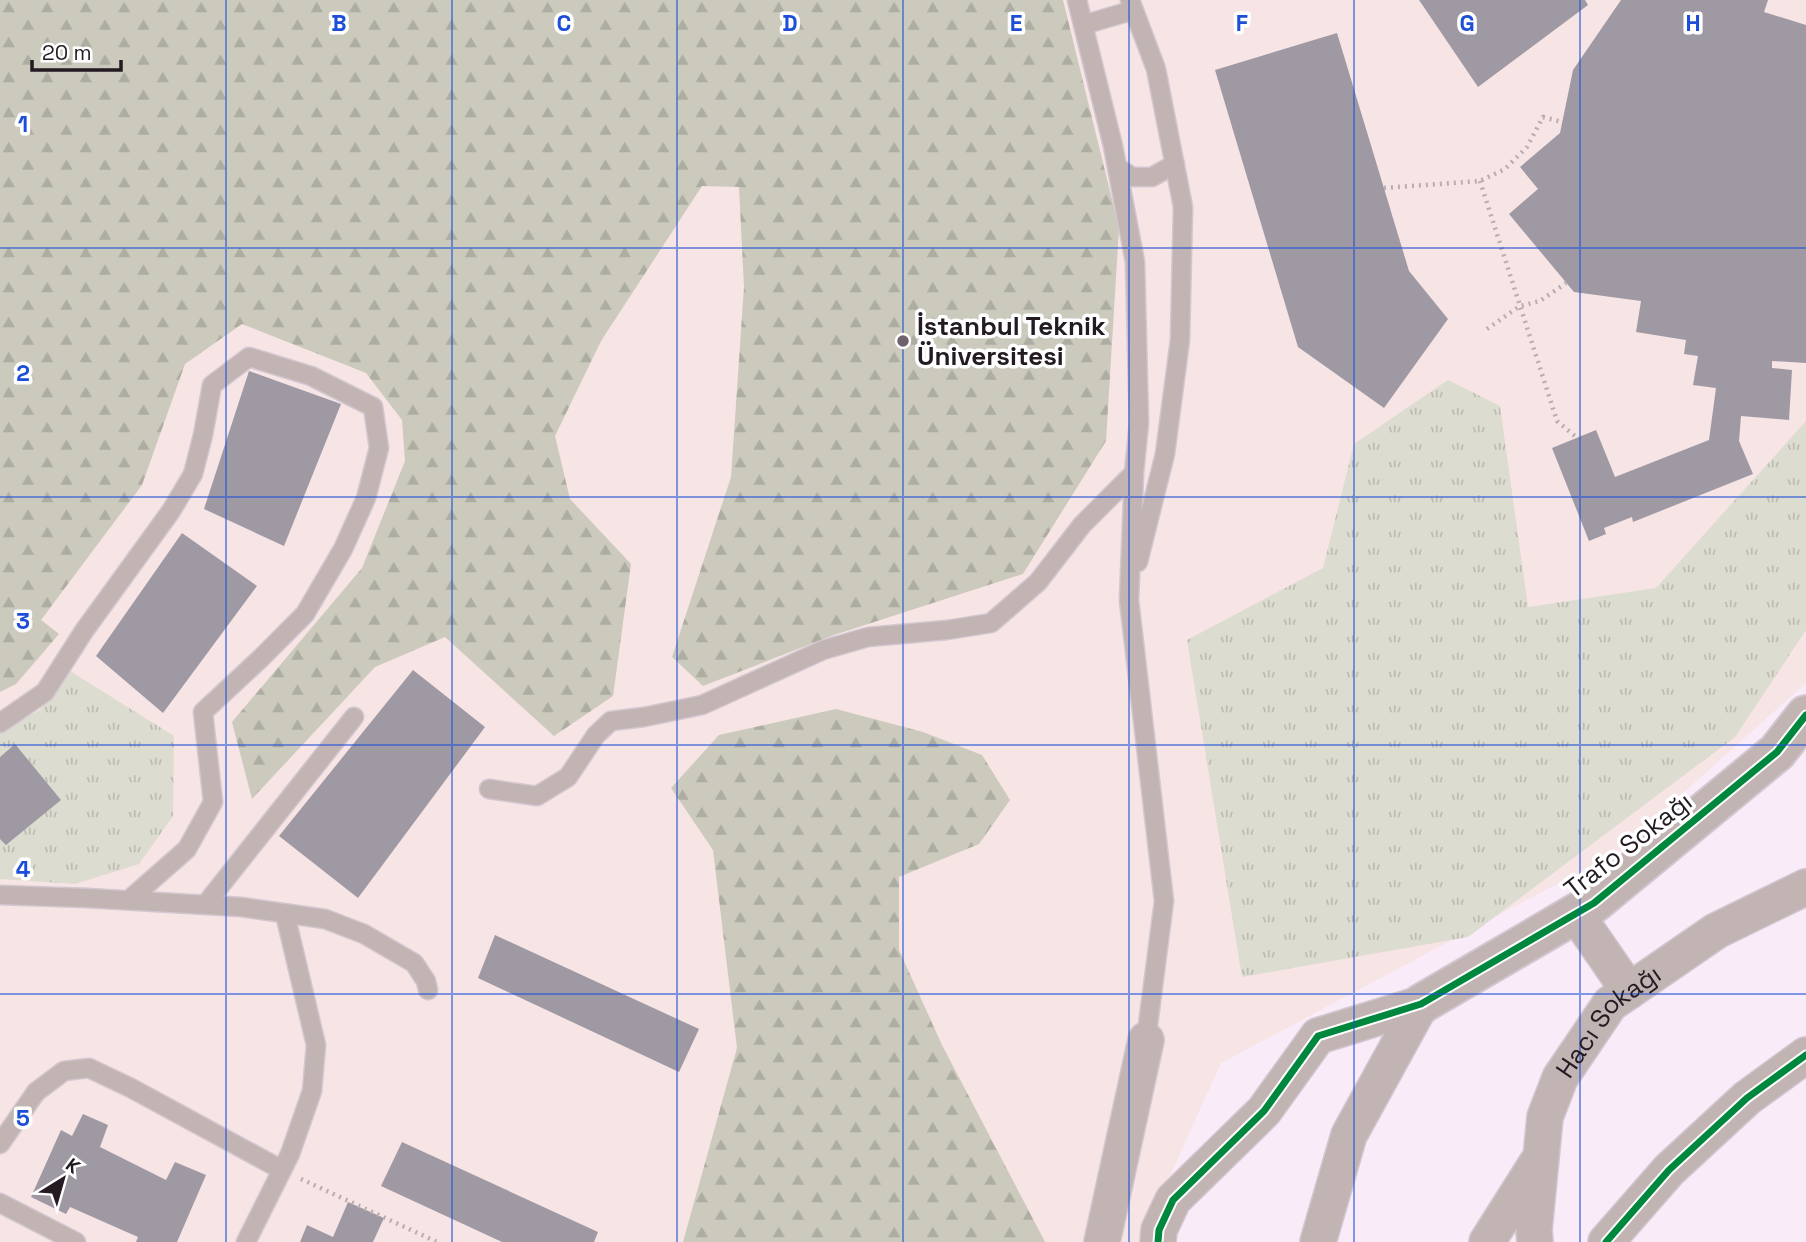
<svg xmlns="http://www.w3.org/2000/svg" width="1806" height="1242" font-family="'Space Grotesk',sans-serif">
<defs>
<pattern id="grass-tufts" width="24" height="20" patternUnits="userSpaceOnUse" patternTransform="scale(1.75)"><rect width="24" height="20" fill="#dddcd0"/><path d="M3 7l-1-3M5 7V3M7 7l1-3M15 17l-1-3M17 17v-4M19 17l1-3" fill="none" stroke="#bdbcb2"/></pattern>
<pattern id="forest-firs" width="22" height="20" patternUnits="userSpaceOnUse" patternTransform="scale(1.75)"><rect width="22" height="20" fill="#cbcabd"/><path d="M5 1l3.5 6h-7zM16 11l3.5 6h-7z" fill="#aeada2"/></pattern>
</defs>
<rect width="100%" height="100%" fill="#f9ebf7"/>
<path fill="#f7e4e4" d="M0,0H1806V683L1617,852L1221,1063L1140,1242H0Z"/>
<path fill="url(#grass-tufts)" d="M1448,380L1500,406L1528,607L1656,588L1806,421V630L1735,737L1468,937L1242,977L1187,640L1323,568L1354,444Z
M70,671L174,736L173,816L139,864L75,884L0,879V731L40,710Z"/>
<path fill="url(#forest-firs)" d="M0,0H1063L1119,228L1106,441L1023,574L834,635L703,686L672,657L731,477L744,287L739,187L702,186L601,341L555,436L570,499L631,564L613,696L554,736L445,637L375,667L252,799L232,722L362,568L405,461L402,420L366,373L242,324L185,364L142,485L41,620L59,634L16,684L0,692Z
M836,709L923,732L982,755L1010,800L979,844L899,877V950L942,1045L1045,1242H683L737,1048L713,850L671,788L719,735Z"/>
<path fill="#9f99a4" d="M1419,0H1585L1588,5L1478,87Z
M1621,0H1768L1764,12L1806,25V363L1772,361V368L1792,370L1789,420L1741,416L1739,441L1753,474L1633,522L1632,517L1604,528L1606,534L1589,541L1552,448L1596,430L1615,477L1709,440L1716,388L1693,385L1698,356L1684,354L1686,340L1636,332L1641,301L1574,292L1509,214L1538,189L1520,167L1560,133L1573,70Z
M1337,33L1409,271L1448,319L1384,408L1298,347L1215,70Z
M249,371L341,404L284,546L204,509Z
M182,533L257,586L163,713L96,656Z
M413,670L485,727L358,898L279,836Z
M15,744L61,800L6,845L0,839V757Z
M495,935L699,1029L679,1072L478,978Z
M83,1114L108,1125L100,1147L166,1180L175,1162L206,1175L177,1242H136L138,1237L70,1207L66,1214L31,1197L61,1130L72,1136Z
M402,1142L598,1232L594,1242H502L381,1186Z
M348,1202L384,1218L373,1242H300L307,1225L333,1237Z"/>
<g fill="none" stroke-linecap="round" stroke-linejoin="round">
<defs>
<path id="service" d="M1077,0L1113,146L1135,262L1139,423L1134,473L1129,600L1164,901L1146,1040
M1130,0L1156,69L1183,207L1180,340L1165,454L1138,562
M1083,25L1134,10
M1117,167L1132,177H1152L1175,164
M0,723L45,692L84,631L171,511L193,474L203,435L212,385L249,357L311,376L373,407L379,448L366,498L343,549L305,614L260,659L203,712L213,802L187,849L129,900
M489,789L537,796L568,777L596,735L611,721L644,717L702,705L823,650L868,637L947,630L991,623L1038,582L1082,525L1134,473
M0,895L87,898L241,907L325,919L364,934L414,963L426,981L428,990
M205,905L354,717
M0,1144L36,1092L64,1071L89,1068L131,1088L282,1170
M0,1203L76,1242
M246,1242L290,1154L312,1091L316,1045L285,914"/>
<g id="minor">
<path d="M1576,914L1629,991"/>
<path d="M1102,1242L1146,1040"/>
<path d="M1158,1242L1159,1230L1173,1200L1264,1111L1318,1036L1421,1004"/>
<path d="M1318,1242L1349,1135L1421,1004"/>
<path d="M1487,1242L1537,1163"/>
<path id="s1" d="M1535,1242L1534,1230L1545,1117L1560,1078L1610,1004L1716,931L1806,887"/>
<path d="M1606,1242L1669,1170L1747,1098L1806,1055"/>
</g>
<path id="tertiary" d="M1421,1004L1594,903L1777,752L1806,715"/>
</defs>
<use href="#service" stroke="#d2c6d0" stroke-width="21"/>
<use href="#minor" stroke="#d2c6d0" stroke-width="38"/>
<use href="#tertiary" stroke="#d2c6d0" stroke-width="42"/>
<path stroke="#b8adaf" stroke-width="4.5" stroke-dasharray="2 5" stroke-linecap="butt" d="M1480,181L1557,421L1575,436
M1384,188L1480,181L1505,169L1527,147L1543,117L1562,122
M1487,329L1520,306L1540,301L1566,283
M301,1179L437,1242"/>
<use href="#service" stroke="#c1b4b3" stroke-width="18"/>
<use href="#minor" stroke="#c1b4b3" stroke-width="35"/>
<use href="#tertiary" stroke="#c1b4b3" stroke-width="38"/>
<defs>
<path id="cycleway" d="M1158,1242L1159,1230L1173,1200L1264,1111L1318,1036L1421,1004L1594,903L1777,752L1806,715
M1606,1242L1669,1170L1747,1098L1806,1055"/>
</defs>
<use href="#cycleway" stroke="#fff" stroke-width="11"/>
<use href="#cycleway" stroke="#00873e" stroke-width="7"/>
</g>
<path fill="none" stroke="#1d4ed8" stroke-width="2" stroke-opacity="0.55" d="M226,0V1242M452,0V1242M677,0V1242M903,0V1242M1129,0V1242M1354,0V1242M1580,0V1242M0,248H1806M0,497H1806M0,745H1806M0,994H1806"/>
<circle fill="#6e636d" stroke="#fff" stroke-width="2.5" cx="903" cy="341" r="7"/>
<g text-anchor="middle" stroke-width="7" stroke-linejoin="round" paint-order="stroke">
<g font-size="26" font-weight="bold" fill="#231a22" stroke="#fff" text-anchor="start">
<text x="917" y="335">İstanbul Teknik<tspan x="917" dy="30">Üniversitesi</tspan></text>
</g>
<g font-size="26" fill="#231a22" stroke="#fff">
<text transform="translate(1628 845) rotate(-38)" y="9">Trafo Sokağı</text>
<text dy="9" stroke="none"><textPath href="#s1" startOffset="243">Hacı Sokağı</textPath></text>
</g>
</g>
<g font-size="23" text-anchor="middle" font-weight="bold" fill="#1d4ed8" stroke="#fff" stroke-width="7" stroke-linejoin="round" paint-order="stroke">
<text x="339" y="31">B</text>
<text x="564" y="31">C</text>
<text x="790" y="31">D</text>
<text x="1016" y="31">E</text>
<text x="1242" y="31">F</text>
<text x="1467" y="31">G</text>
<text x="1693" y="31">H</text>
<text x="23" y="132">1</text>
<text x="23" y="381">2</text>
<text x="23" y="629">3</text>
<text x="23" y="877">4</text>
<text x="23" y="1126">5</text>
</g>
<g transform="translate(63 1179) rotate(37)" stroke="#ffffff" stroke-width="5" paint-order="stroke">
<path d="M0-5L12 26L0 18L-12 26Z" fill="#231a22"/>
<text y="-10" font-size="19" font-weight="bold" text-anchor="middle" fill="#231a22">K</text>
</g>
<path d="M32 60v10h89v-10" fill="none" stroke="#231a22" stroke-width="3.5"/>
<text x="42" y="60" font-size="21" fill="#231a22" stroke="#ffffff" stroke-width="5" paint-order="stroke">20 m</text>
</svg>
